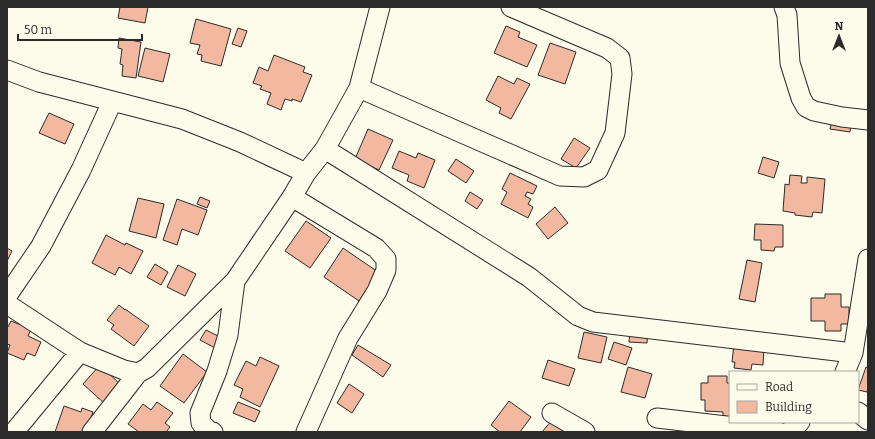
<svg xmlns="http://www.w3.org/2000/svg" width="875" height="439" font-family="Bitter,serif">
<rect width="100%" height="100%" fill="#fdfbea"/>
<path fill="#f2b8a0" stroke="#2b2b2b" d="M120,7H148L145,23L118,18Z
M196,19L231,29L221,66L201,61L202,55L197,54L200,45L190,43Z
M506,26L520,32L518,37L537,45L527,67L494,53Z
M238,28L247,31L241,47L232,44Z
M119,38L141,42L136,78L122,76L123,65L120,64L122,49L118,48Z
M550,43L576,52L565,84L538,75Z
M145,48L170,54L163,82L138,76Z
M274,55L305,67L303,72L312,75L301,102L292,99V101L285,99L281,110L267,104L271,93L260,89L262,86L253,83L259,67L268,71Z
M498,76L514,84L517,78L530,84L511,119L499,113L501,108L486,100Z
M49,113L74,124L65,144L39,133Z
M832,120L851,123L850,132L830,129Z
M368,129L393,140L379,170L355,159Z
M574,138L590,148L576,168L561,159Z
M399,151L416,158L418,153L435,160L424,188L407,181L409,175L392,168Z
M763,157L779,162L774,178L758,173Z
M456,159L474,171L466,183L448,171Z
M510,173L537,186L533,194L527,192L525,196L531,199L528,204L533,207L528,218L501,204L507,192L502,189Z
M790,175L802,176L801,183H807V177L825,179L822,213L813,212L812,217L795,215V213L783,211L785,184L789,185Z
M470,192L483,200L477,209L465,201Z
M200,197L210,201L207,208L197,204Z
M138,198L164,204L156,238L129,231Z
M177,199L207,210L198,235L182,229L177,245L163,240Z
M555,207L568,223L548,239L536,224Z
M306,221L331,238L310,268L285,251Z
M755,224L783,225V247H775L774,251L761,250V240H754Z
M106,235L125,245L126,243L143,251L131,274L119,267L115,275L92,263Z
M7,248L12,251L7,261Z
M343,248L378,272L359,301L324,277Z
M747,260L762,263L755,302L739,299Z
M155,264L168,272L161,285L147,277Z
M178,265L196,274L185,296L167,287Z
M825,294H841V307H849V324H841V331H825V321H811V298H825Z
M119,305L125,310V309L149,326L134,346L111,329L114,325L107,320Z
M11,321L31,329L28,336L41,342L35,356L27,353L24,360L7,353L10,345L7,344V327H8Z
M630,329L648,331L647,343L629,342Z
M206,330L220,337L215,348L200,340Z
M584,332L607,337L601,363L578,358Z
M614,342L632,348L626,365L608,359Z
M734,344L764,347L763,365L752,364L751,370L734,368L735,362H732Z
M358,345L391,365L383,377L352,355Z
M183,354L207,372L184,403L160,386Z
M260,357L279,366L260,407L240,397L243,389L234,385L246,361L256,366Z
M548,360L575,369L569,386L542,378Z
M100,365L122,386L105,404L83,384Z
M628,367L652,374L645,398L621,392Z
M866,367L868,368V388L867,392L858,390Z
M708,376H727V383H730V417L723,416V412L705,411V400H701V383H708Z
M349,384L364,394L352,413L337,403Z
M509,401L531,417L520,432H500L491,425Z
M157,402L173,413L165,423L170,427L166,432H139L128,424L143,404L151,410Z
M238,402L260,411L255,422L233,413Z
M64,406L81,412L82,408L93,412L86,432H55Z
M552,420L567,432H542Z"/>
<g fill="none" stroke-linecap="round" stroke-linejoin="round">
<defs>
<path id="minor" d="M784,7L787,15L790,63L801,98L806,107L814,111L842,117L868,120
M7,70L39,82L182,119L240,142L306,173
M359,88L560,176L584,177L598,170L615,133L622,74L620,58L607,48L511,7
M325,149L529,277L578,316L593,322L853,353
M292,197L376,248L386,259V270L377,291L348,338L306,432
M7,296L41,246L81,170L112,102
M7,304L80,352L124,370L138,373L147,368L235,281L292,197L306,173L325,149L359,88L380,7
M845,372L853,353L868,259
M858,412L868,420
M552,413L585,432
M657,418L778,432
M14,432L80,352
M92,432L138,373
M213,432L208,430L201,423L200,413L217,371L228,335L235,281
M789,432L800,422"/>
</defs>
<use href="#minor" stroke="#2b2b2b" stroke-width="21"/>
<use href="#minor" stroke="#fdfbea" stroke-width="19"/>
</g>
<rect width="875" height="439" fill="none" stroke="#2b2b2b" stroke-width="16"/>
<rect x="729" y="371" width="130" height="52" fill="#fdfbea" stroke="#a9a89e"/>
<rect x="737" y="384" width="20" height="6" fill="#fdfbea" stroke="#a9a89e"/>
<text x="765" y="391" font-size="12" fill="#2b2b2b">Road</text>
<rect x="737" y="401" width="20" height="12" fill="#f2b8a0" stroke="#a9a89e"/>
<text x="765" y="411" font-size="12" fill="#2b2b2b">Building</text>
<g transform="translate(839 36)" stroke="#fdfbea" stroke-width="3" paint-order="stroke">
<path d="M0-3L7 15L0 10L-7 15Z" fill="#2b2b2b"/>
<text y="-6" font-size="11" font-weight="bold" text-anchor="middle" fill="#2b2b2b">N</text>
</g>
<path d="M18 34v6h124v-6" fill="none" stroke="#2b2b2b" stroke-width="2"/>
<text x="24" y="34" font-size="12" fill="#2b2b2b" stroke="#fdfbea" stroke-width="3" paint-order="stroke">50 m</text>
</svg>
